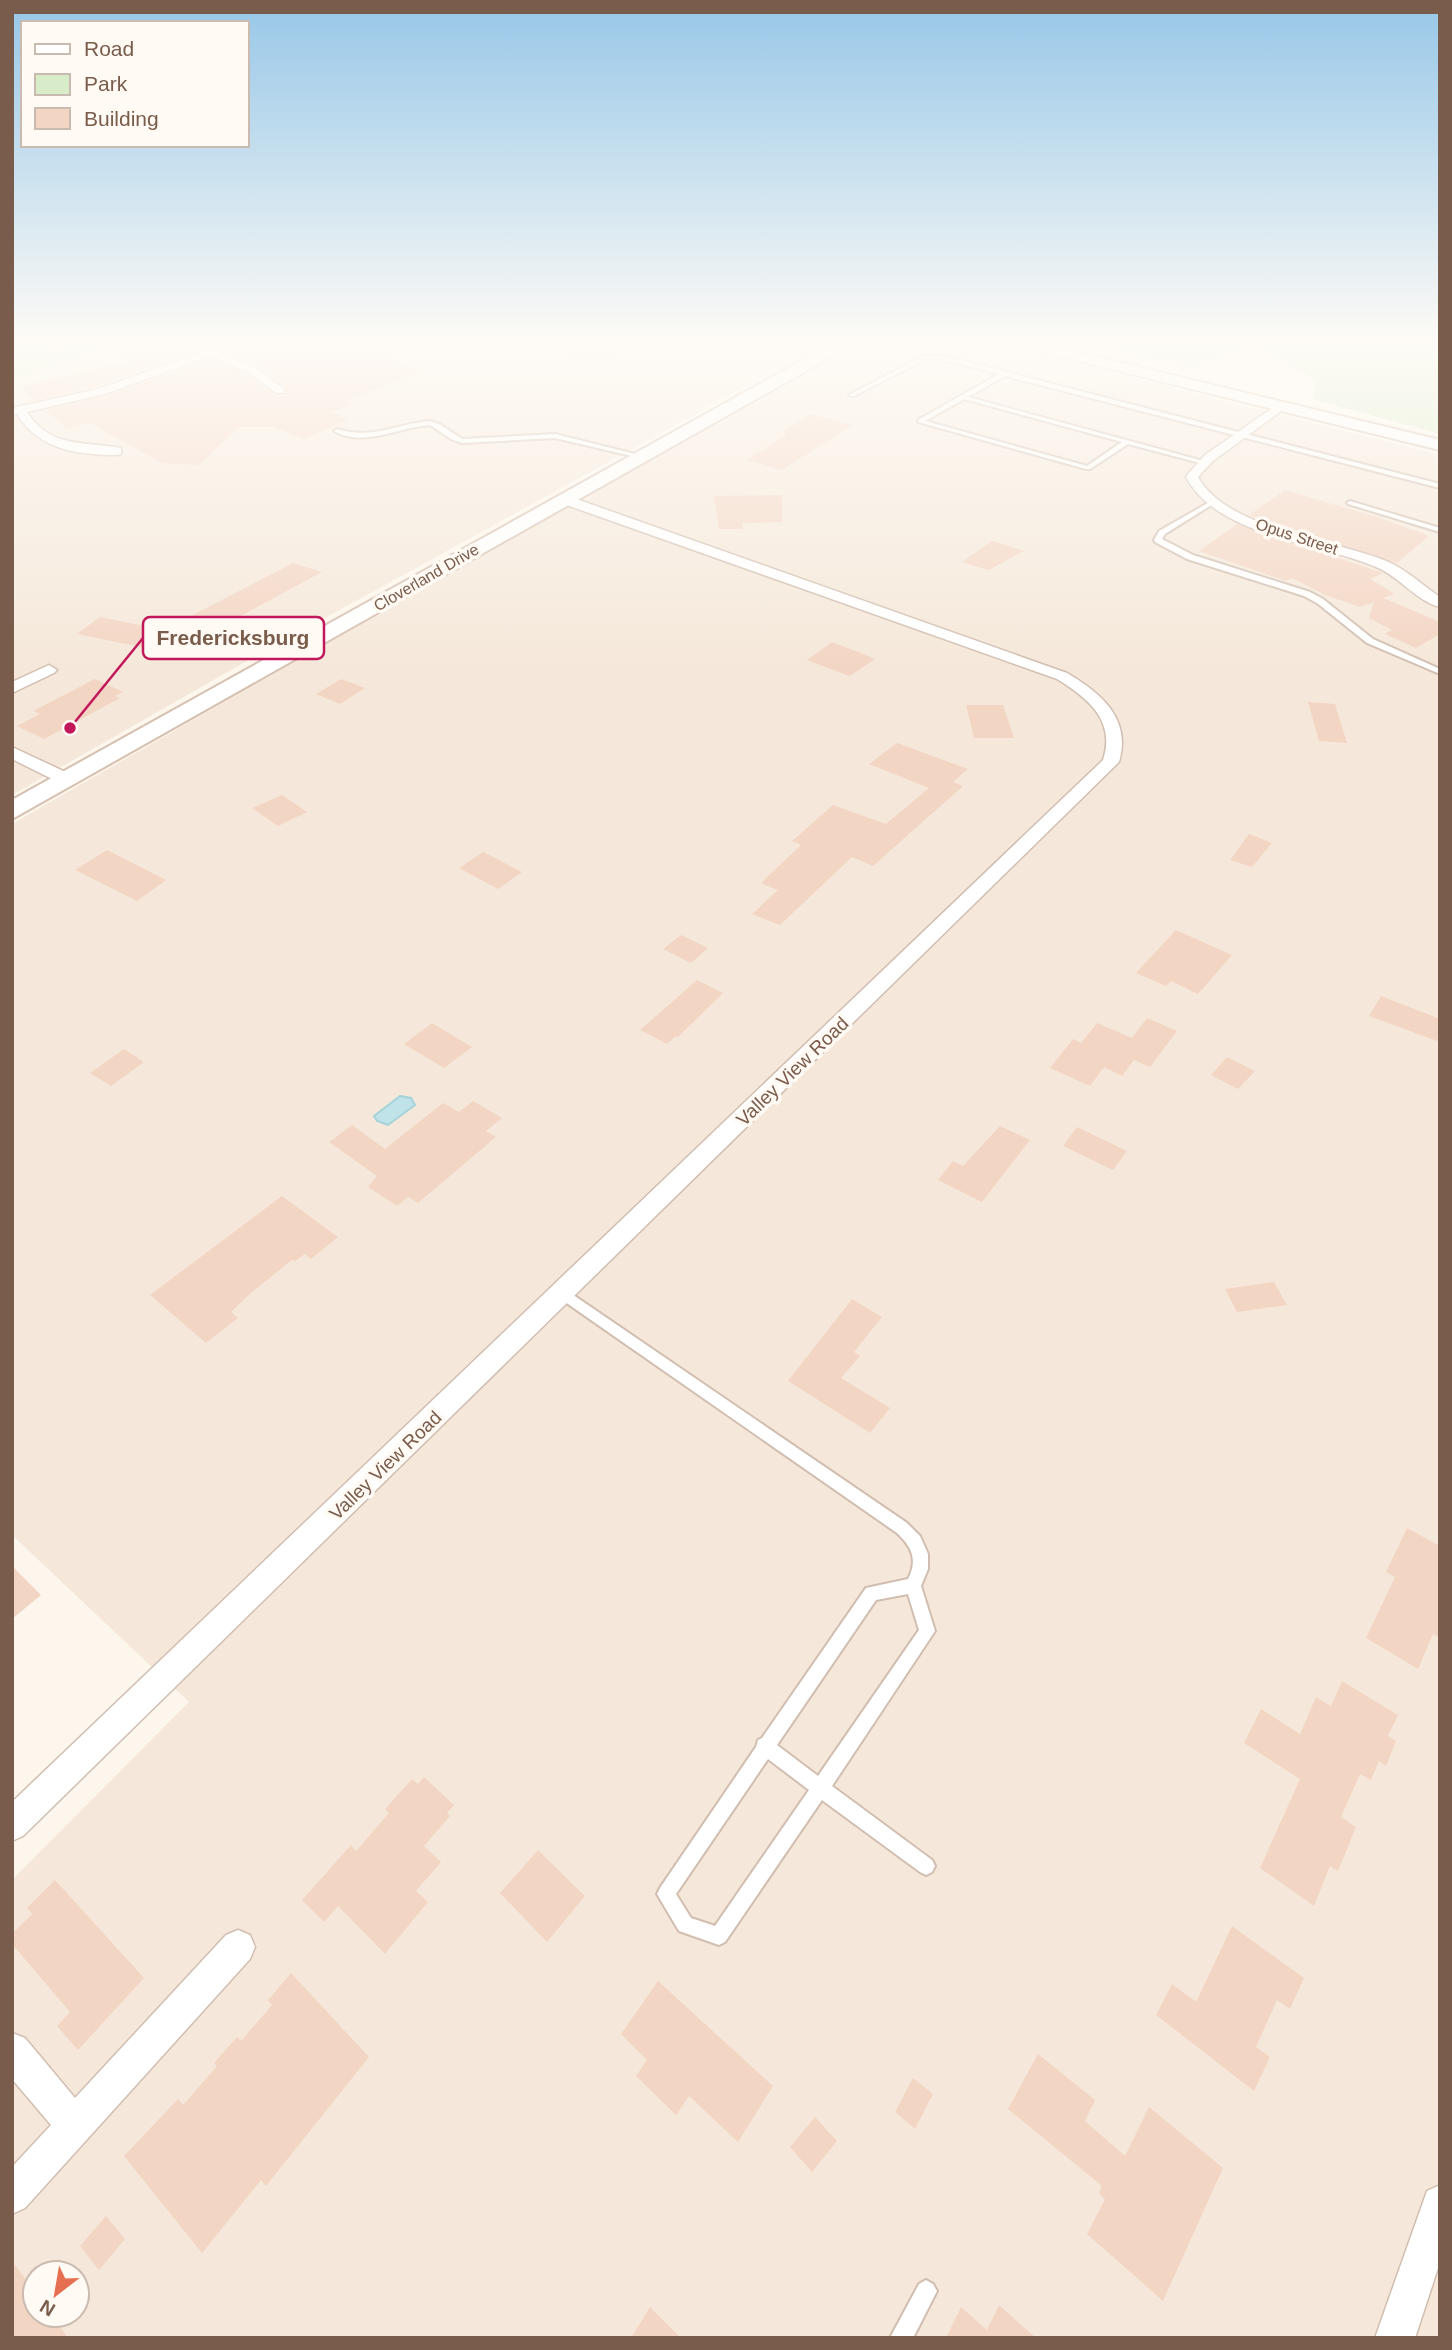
<svg xmlns="http://www.w3.org/2000/svg" width="1452" height="2350" font-family="Helvetica,sans-serif">
<rect width="100%" height="100%" fill="#fdf6ec"/>
<path fill="#f5e8da" fill-rule="evenodd" d="M12,341H820L810,351L245,662L12,795Z
M868,341H984L1440,455V2338H12V1880L189,1702L12,1535V824L559,510L761,396ZM35,2273H77V2315H35Z"/>
<path fill="#d8ecc9" d="M12,341H130L12,378Z
M1080,341H1440V434L1313,399L1316,380L1255,344L1190,367Z"/>
<path fill="#bfe3e8" stroke="#a5d3da" stroke-width="2" d="M400,1096L411,1098L415,1105L388,1125L377,1121L374,1116Z"/>
<path fill="#f3d5c3" d="M86,341H172L203,349L97,386L35,400L21,387L130,360L86,344Z
M331,341H354L421,371L347,400L352,404L330,413L348,419L305,439L273,427H239L199,465L162,463L90,423L66,428L46,410L106,396L210,359L247,374L274,395L284,396L286,387L258,366L230,354L268,344L291,352Z
M593,341H655V343L587,368L553,351Z
M811,414L852,425L782,470L747,460L787,434L782,432Z
M1285,490L1380,518L1429,536L1397,563L1249,515Z
M782,495V522L742,523L743,529H719L714,496Z
M1237,524L1383,573L1370,579L1395,594L1383,598L1440,622V634L1416,648L1385,634L1392,630L1369,618L1374,602L1360,607L1325,595L1292,578L1286,581L1199,551Z
M992,541L1024,551L989,570L962,562Z
M293,563L322,572L215,630L187,618Z
M100,617L164,630L166,652L77,634Z
M832,642L866,655L875,659L850,676L807,660Z
M95,679L123,692L115,696L120,698L44,739L17,726L40,714L33,711Z
M341,679L365,688L340,704L316,694Z
M1308,702L1335,704L1347,743L1319,741Z
M966,705H1003L1014,738H974Z
M897,743L968,769L953,782L963,786L873,866L852,857L780,925L752,914L778,890L761,883L801,845L792,841L833,805L886,824L929,788L869,764Z
M282,795L307,812L278,826L252,808Z
M1249,834L1272,843L1252,867L1230,860Z
M107,850L166,880L137,901L75,870Z
M483,852L522,872L498,889L459,868Z
M1176,930L1232,955L1198,994L1171,981L1166,986L1136,973Z
M681,935L708,948L691,963L663,949Z
M697,980L723,993L678,1037L676,1036L667,1044L640,1030Z
M1381,996L1440,1019V1042L1369,1016Z
M1147,1018L1177,1031L1150,1067L1134,1060L1122,1076L1104,1067L1090,1086L1050,1068L1073,1039L1081,1043L1097,1023L1132,1038Z
M432,1023L472,1047L444,1068L404,1044Z
M124,1049L144,1062L111,1086L90,1073Z
M1227,1057L1255,1071L1238,1089L1211,1075Z
M473,1101L502,1118L486,1131L496,1137L418,1203L408,1197L397,1206L368,1187L377,1176L329,1142L352,1125L385,1149L443,1103L459,1112Z
M1000,1126L1030,1140L982,1202L938,1180L953,1161L963,1166Z
M1077,1127L1127,1151L1113,1170L1063,1146Z
M282,1196L338,1237L311,1259L305,1254L295,1261L292,1260L252,1292L231,1312L238,1318L206,1343L150,1295Z
M1274,1282L1287,1305L1237,1312L1225,1289Z
M852,1299L882,1317L854,1352L860,1356L841,1378L890,1408L870,1433L788,1381Z
M1407,1528L1440,1546V1638L1433,1634L1418,1669L1366,1638L1395,1577L1386,1572Z
M12,1566L41,1595L12,1619Z
M1342,1681L1398,1715L1388,1736L1396,1741L1386,1766L1379,1761L1371,1780L1360,1774L1341,1817L1356,1827L1338,1871L1330,1866L1314,1906L1260,1868L1300,1779L1244,1743L1261,1709L1300,1734L1316,1697L1331,1706Z
M424,1777L454,1805L447,1813L450,1816L424,1846L441,1862L416,1891L428,1902L385,1954L338,1906L324,1922L302,1900L351,1845L356,1851L389,1813L385,1809L412,1779L418,1784Z
M538,1850L585,1896L547,1942L500,1893Z
M55,1880L144,1978L78,2050L57,2026L70,2012L12,1944V1934L32,1914L27,1908Z
M1232,1926L1304,1978L1290,2009L1277,2000L1256,2047L1270,2057L1254,2091L1156,2015L1172,1984L1196,2002Z
M291,1973L369,2057L266,2186L261,2180L202,2253L124,2156L178,2099L183,2105L217,2066L214,2063L237,2037L241,2041L272,2005L268,2000Z
M658,1981L773,2086L738,2142L689,2096L676,2115L636,2076L647,2060L621,2034Z
M1038,2054L1095,2100L1085,2121L1125,2156L1149,2107L1223,2168L1163,2301L1087,2234L1105,2199L1099,2193L1102,2186L1008,2109Z
M913,2078L933,2094L915,2129L895,2112Z
M815,2117L837,2141L812,2172L790,2147Z
M106,2216L125,2239L99,2270L80,2246Z
M12,2261L35,2292V2315H52L68,2338H12Z
M999,2305L1036,2338H946L961,2307L987,2330Z
M650,2307L681,2338H631Z"/>
<g fill="none" stroke-linecap="round" stroke-linejoin="round">
<defs>
<path id="lane" d="M40,341H48L66,348L61,349Z
M940,355L1440,484V488L1005,376L968,397L1207,462L1204,464L1128,444L1090,469H1086L918,422V420L999,374L940,359H926L854,396L849,395L923,356ZM964,399L1122,442L1087,466L925,421Z
M430,421L441,425L462,439L555,434L643,456L640,458L555,438L462,443L451,439L430,425C398,427 364,448 334,431L337,429C373,440 395,424 430,421Z
M1350,501L1440,528V532L1348,504L1347,503Z
M1208,503L1213,504L1165,534L1162,539L1193,555L1310,592L1323,599L1373,639L1440,669V674L1367,643L1317,603L1304,596L1187,559L1155,542L1154,540L1159,531Z
M563,1288L907,1523L920,1536L928,1554V1569L921,1586L935,1631L832,1786L932,1860L935,1866L932,1872L926,1875L920,1872L822,1800L725,1942L719,1945L679,1931L657,1894L660,1888L756,1747L758,1740L762,1738L866,1588L908,1579C918,1560 912,1547 897,1533L558,1297L556,1293L558,1289ZM908,1594L919,1630L818,1776L777,1745L876,1600ZM768,1759L809,1790L715,1926L691,1918L676,1894Z
M926,2280L933,2284L937,2291L913,2338H890L919,2284Z"/>
<path id="street" d="M234,341H248L220,353L256,368L284,389V393H276L248,372L210,356L105,394L27,412C51,449 84,441 121,448V454L117,455C78,455 39,450 17,414L12,415V408L98,389Z
M388,341H402L408,345L403,348Z
M1278,404L1288,406L1213,461L1198,477C1227,530 1334,539 1386,561C1406,569 1422,585 1440,597V607C1416,601 1399,576 1376,567C1318,542 1218,537 1186,477L1188,474L1205,455Z
M558,496H568L1067,673C1101,693 1132,719 1119,762L23,1836L12,1841V1802L1103,760C1116,721 1088,698 1057,679L558,502Z
M49,665L57,670L54,673L12,693V682Z
M12,747L74,776L76,780L74,784H62L12,759Z
M238,1930L250,1935L255,1947L250,1959L25,2208L12,2214V2167L51,2125L12,2079V2033L25,2038L75,2098L226,1935Z
M1440,2185V2262L1415,2338H1375L1427,2191Z"/>
<path id="secondary" d="M830,341H848L822,362L12,819V800L810,356Z
M1006,341H1032L1440,440V450L1009,344Z"/>
</defs>
<use href="#lane" stroke="#d1beb0" stroke-width="4"/>
<use href="#street" stroke="#d1beb0" stroke-width="3"/>
<use href="#secondary" stroke="#d6c0b0" stroke-width="4"/>
<use href="#lane" fill="#fff" fill-rule="evenodd"/>
<use href="#street" fill="#fff" fill-rule="evenodd"/>
<use href="#secondary" fill="#fff" fill-rule="evenodd"/>
</g>
<linearGradient id="sky" x2="0" y2="1"><stop stop-color="#97c7e8"/><stop offset="0.51" stop-color="#fefbf6"/><stop offset="1" stop-color="#fefbf6" stop-opacity="0"/></linearGradient>
<rect width="1452" height="670" fill="url(#sky)"/>
<g text-anchor="middle" stroke-width="7" stroke-linejoin="round" paint-order="stroke">
<g font-size="16" fill="#7a5c4d" stroke="#fffaf3">
<text transform="translate(1297 536) rotate(18)" y="6">Opus Street</text>
<text transform="translate(426 577) rotate(-30)" y="6">Cloverland Drive</text>
</g>
<g font-size="19" fill="#7a5c4d" stroke="#fffaf3">
<text transform="translate(792 1071) rotate(-44)" y="7">Valley View Road</text>
<text transform="translate(385 1465) rotate(-44)" y="7">Valley View Road</text>
</g>
</g>
<path fill="none" stroke="#c2185b" stroke-width="2.5" d="M70 728L143 638"/>
<circle fill="#c2185b" stroke="#fffaf3" stroke-width="2.5" cx="70" cy="728" r="7"/>
<rect fill="#fffaf3" stroke="#c2185b" stroke-width="2.5" x="143" y="617" width="181" height="42" rx="7"/>
<g font-size="21" text-anchor="middle" font-weight="bold" fill="#7a5c4d">
<text x="233" y="645">Fredericksburg</text>
</g>
<rect width="1452" height="2350" fill="none" stroke="#7a5c4d" stroke-width="28"/>
<rect x="21" y="21" width="228" height="126" fill="#fffaf3" stroke="#cabbb1" stroke-width="2"/>
<rect x="35" y="44" width="35" height="10" fill="#ffffff" stroke="#cabbb1" stroke-width="2"/>
<text x="84" y="56" font-size="21" fill="#7a5c4d">Road</text>
<rect x="35" y="74" width="35" height="21" fill="#d8ecc9" stroke="#cabbb1" stroke-width="2"/>
<text x="84" y="91" font-size="21" fill="#7a5c4d">Park</text>
<rect x="35" y="108" width="35" height="21" fill="#f3d5c3" stroke="#cabbb1" stroke-width="2"/>
<text x="84" y="126" font-size="21" fill="#7a5c4d">Building</text>
<g transform="translate(56 2294) rotate(211)"><circle r="33" fill="#fffaf3" stroke="#cabbb1" stroke-width="2"/>
<path d="M0-5L12 26L0 18L-12 26Z" fill="#e76f51"/>
<text y="-10" font-size="19" font-weight="bold" text-anchor="middle" fill="#7a5c4d">N</text>
</g>
</svg>
